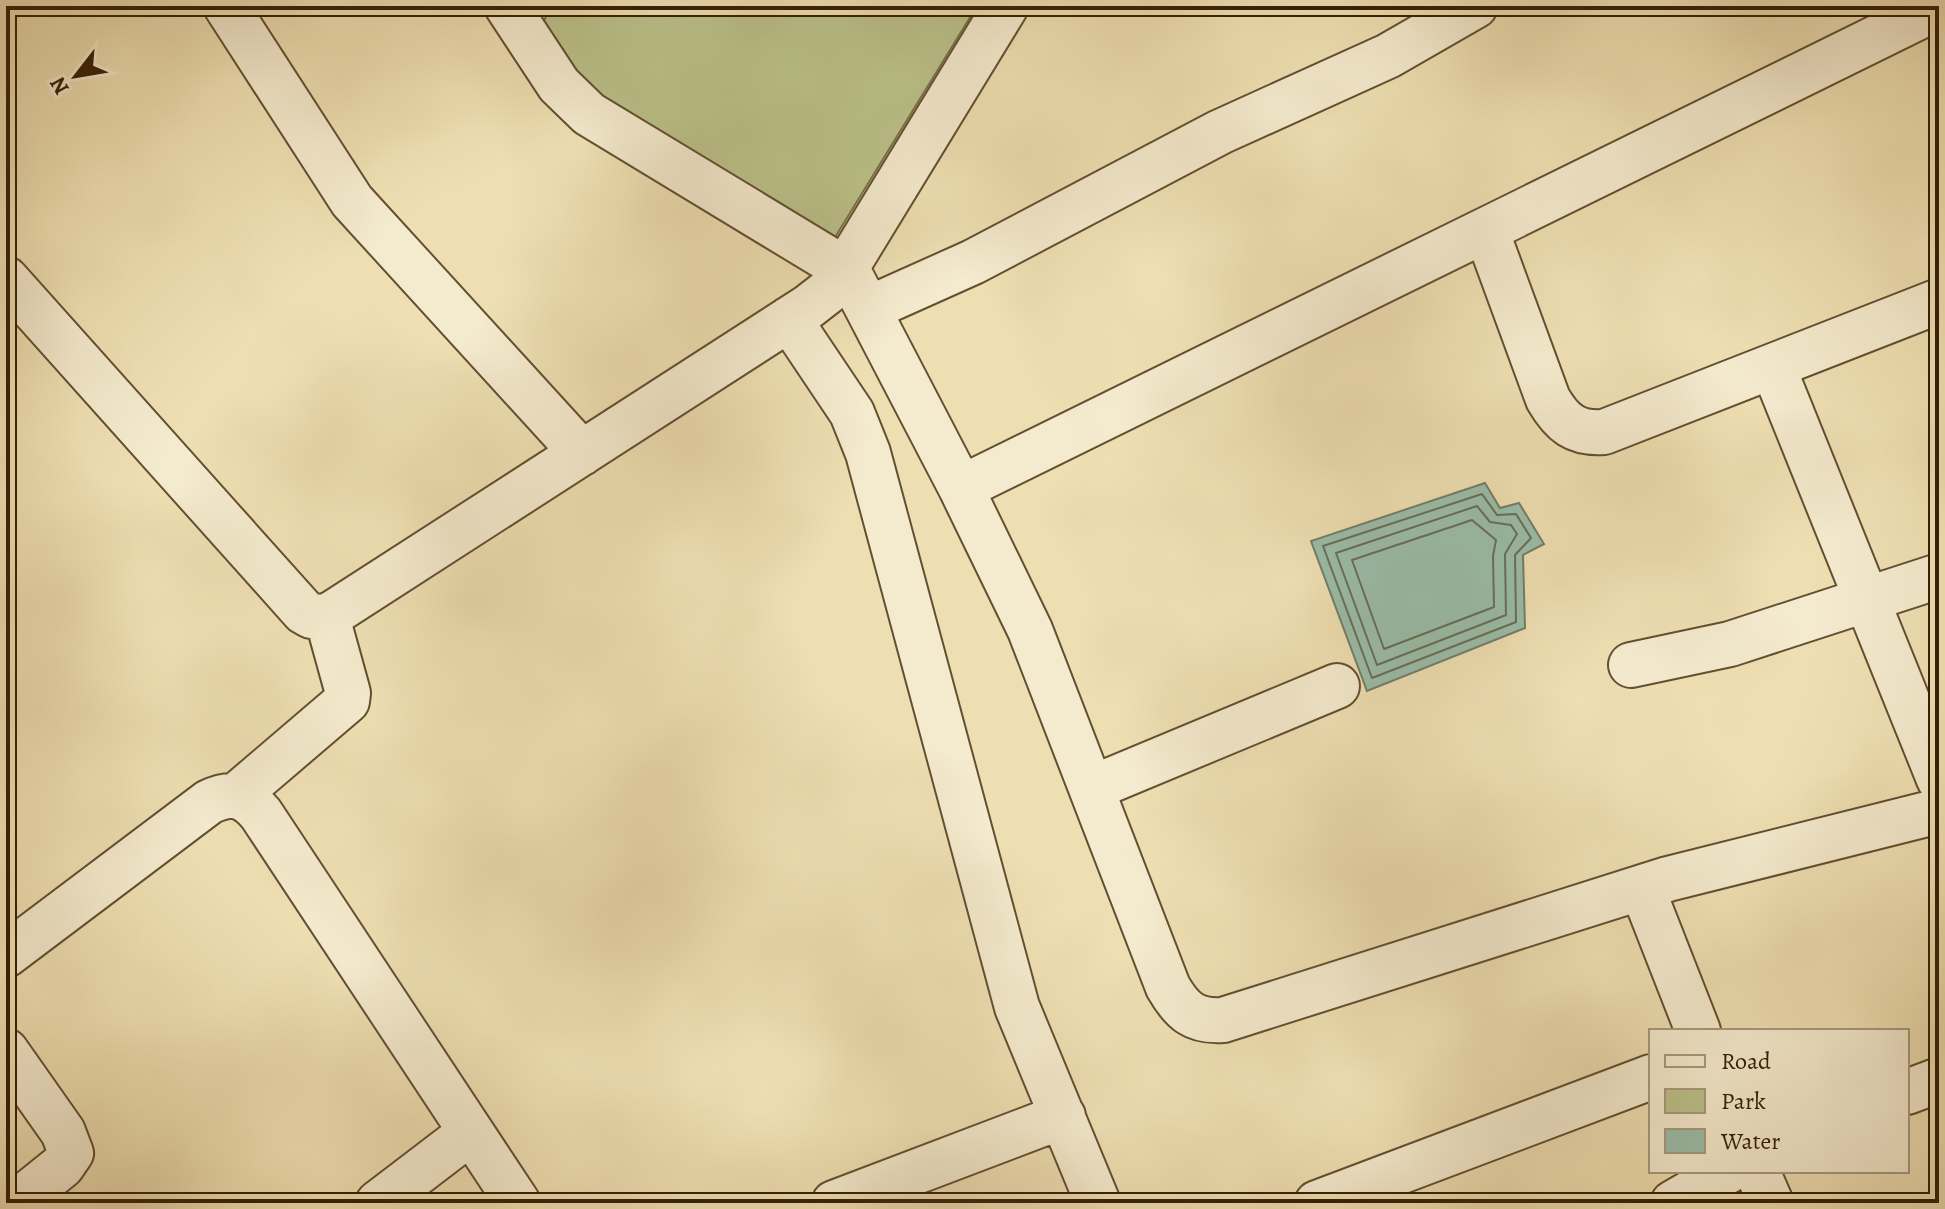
<svg xmlns="http://www.w3.org/2000/svg" width="1945" height="1209" font-family="Alegreya,serif">
<rect width="100%" height="100%" fill="#eedfb2"/>
<filter id="stains"><feTurbulence type="fractalNoise" baseFrequency=".0025" numOctaves="4"/><feColorMatrix values="0 0 0 0 .2 0 0 0 0 .09 0 0 0 0 .02 0 0 0 .5 -.17"/></filter>
<radialGradient id="worn" r=".72"><stop offset=".6" stop-color="#630" stop-opacity="0"/><stop offset="1" stop-color="#630" stop-opacity=".3"/></radialGradient>
<path fill="#bbc18a" stroke="#787048" stroke-width="2" d="M553,6H977L834,239L568,82L544,20Z"/>
<path fill="#9abda9" stroke="#727e68" stroke-width="2" d="M1485,483L1500,508L1519,503L1544,544L1523,555L1525,628L1367,691L1311,541Z"/>
<g fill="none" stroke-linecap="round" stroke-linejoin="round">
<path stroke="#686e58" stroke-width="2" d="M1482,494L1497,515L1516,514L1531,538L1515,555L1516,622L1372,678L1323,546Z
M1477,506L1490,522L1511,525L1517,534L1505,554L1506,615L1377,665L1336,553Z
M1472,520L1496,540L1493,556L1494,607L1384,649L1352,560Z"/>
<defs>
<path id="minor" d="M226,6L352,201L582,453
M507,6L559,85L589,114L848,271L961,488L1030,630L1168,987C1182,1011 1194,1022 1223,1020L1668,879L1939,811
M1486,230L1548,399C1562,423 1575,434 1604,432L1939,301
M6,279L304,612L311,616L327,617L808,307L835,286L1006,6
M868,309L973,262L1220,132L1388,56L1475,6
M789,319L852,413L868,453L1017,1007L1098,1203
M1773,367L1939,779
M961,488L1939,7
M1631,665L1730,644L1939,576
M1092,788L1337,686
M237,795L347,701L348,693L327,617
M1642,888L1698,1031
M6,955L209,802C232,791 245,795 261,814L518,1203
M6,1051L63,1132L71,1153L62,1166L16,1203
M1907,1092L1939,1080
M1757,1171L1771,1203
M378,1203L471,1132
M834,1203L1063,1116
M1317,1203L1651,1077
M1673,1203L1728,1171"/>
</defs>
<use href="#minor" stroke="#634f31" stroke-width="48"/>
<use href="#minor" stroke="#f4eacd" stroke-width="44"/>
</g>
<rect width="1945" height="1209" fill="none" stroke="#eedfb2" stroke-width="32"/>
<rect x="8" y="8" width="1929" height="1193" fill="none" stroke="#351f06" stroke-width="4"/>
<rect x="16" y="16" width="1913" height="1177" fill="none" stroke="#351f06" stroke-width="2"/>
<rect x="1649" y="1029" width="260" height="144" fill="#f4eacd" stroke="#a8997d" stroke-width="2"/>
<rect x="1665" y="1055" width="40" height="12" fill="#f4eacd" stroke="#a8997d" stroke-width="2"/>
<text x="1721" y="1069" font-size="24" fill="#351f06">Road</text>
<rect x="1665" y="1089" width="40" height="24" fill="#bbc18a" stroke="#a8997d" stroke-width="2"/>
<text x="1721" y="1109" font-size="24" fill="#351f06">Park</text>
<rect x="1665" y="1129" width="40" height="24" fill="#9abda9" stroke="#a8997d" stroke-width="2"/>
<text x="1721" y="1149" font-size="24" fill="#351f06">Water</text>
<g transform="translate(76 76) rotate(239)" stroke="#f4eacd" stroke-width="6" paint-order="stroke">
<path d="M0-6L14 30L0 20L-14 30Z" fill="#351f06"/>
<text y="-12" font-size="22" font-weight="bold" text-anchor="middle" fill="#351f06">N</text>
</g>
<rect width="100%" height="100%" filter="url(#stains)"/>
<rect width="100%" height="100%" fill="url(#worn)"/>
</svg>
